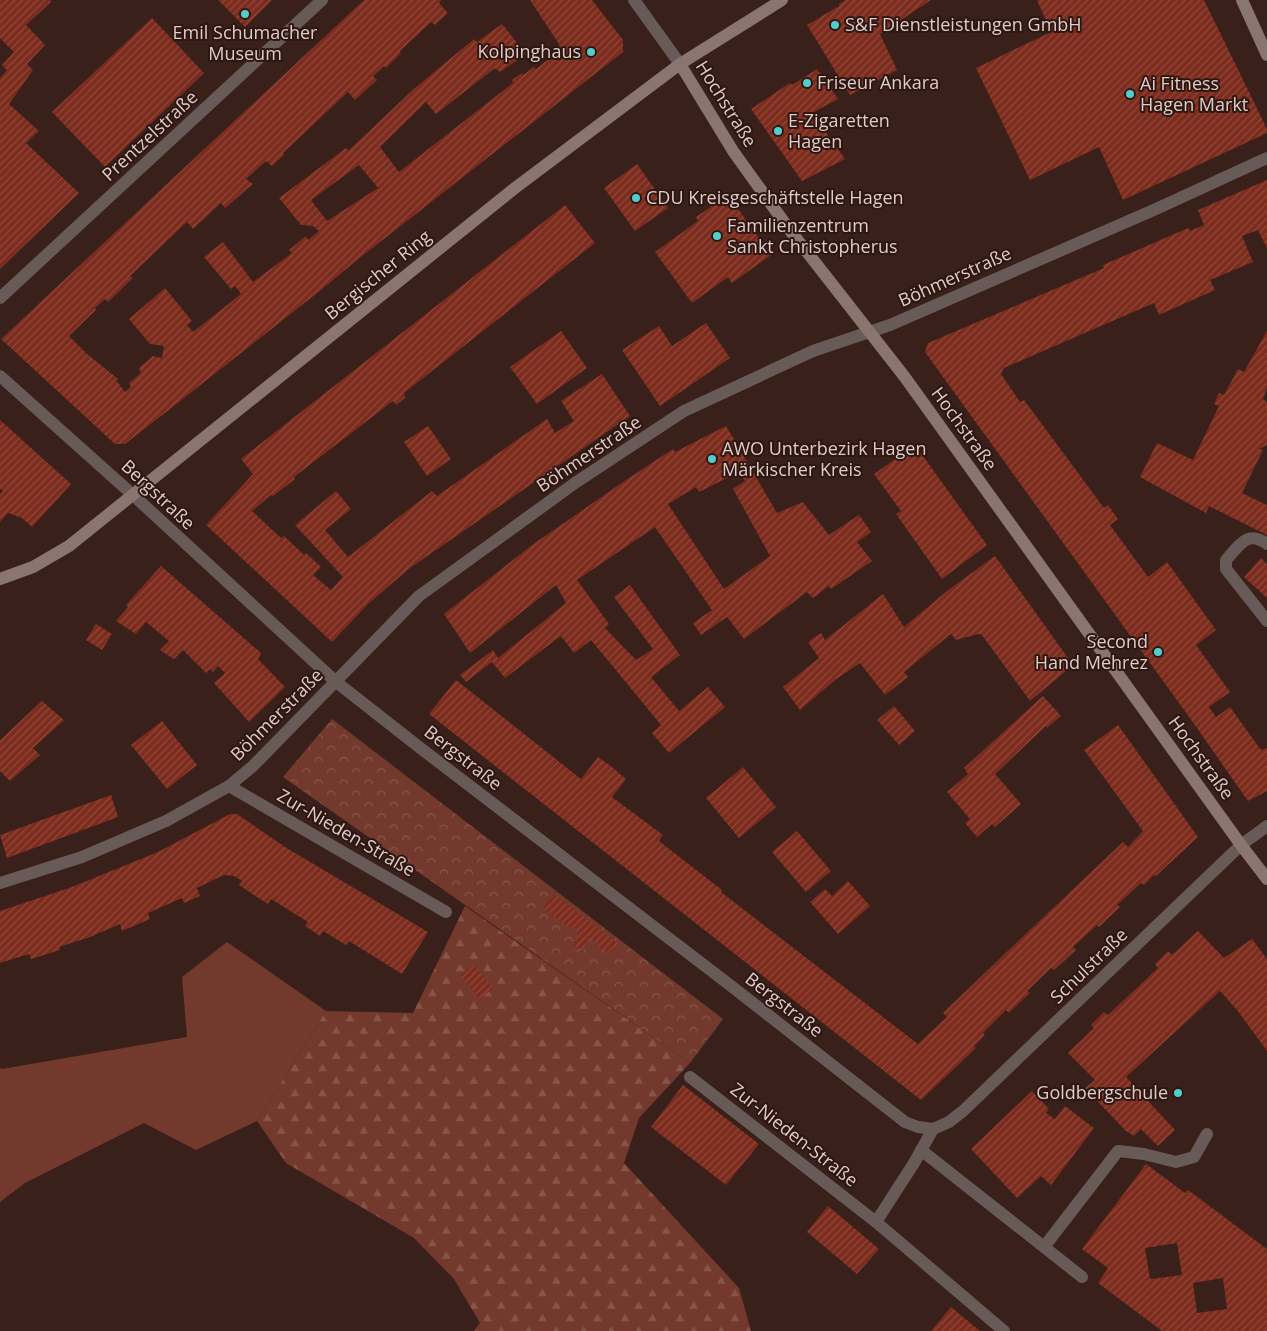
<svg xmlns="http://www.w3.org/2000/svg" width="1267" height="1331" font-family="'Open Sans',sans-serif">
<defs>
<pattern id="forest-firs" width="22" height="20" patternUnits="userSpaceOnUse" patternTransform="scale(1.25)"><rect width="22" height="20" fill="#74392d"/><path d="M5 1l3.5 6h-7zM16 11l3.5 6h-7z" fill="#87544a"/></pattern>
<pattern id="park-crowns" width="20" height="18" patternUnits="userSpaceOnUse" patternTransform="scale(1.25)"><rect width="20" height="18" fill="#74392d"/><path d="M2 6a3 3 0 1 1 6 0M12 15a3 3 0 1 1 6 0" fill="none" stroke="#87544a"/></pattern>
<pattern id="building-hatch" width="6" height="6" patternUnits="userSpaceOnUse" patternTransform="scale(1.25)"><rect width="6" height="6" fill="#7c2b1c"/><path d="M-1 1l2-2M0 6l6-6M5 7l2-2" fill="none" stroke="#8e493c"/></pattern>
</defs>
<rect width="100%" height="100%" fill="#39201a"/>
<path fill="#74392d" d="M227,942L326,1011L257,1121L196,1150L144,1123L25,1183L0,1202V1068L2,1069L187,1037L182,977Z"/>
<path fill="url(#forest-firs)" d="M465,906L690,1063L639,1118L624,1163L739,1288L751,1331H474L480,1323L454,1279L414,1238L286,1163L257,1121L326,1011L413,1013Z"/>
<path fill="url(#park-crowns)" d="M332,719L723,1019L690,1063L283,777Z"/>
<path fill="url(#building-hatch)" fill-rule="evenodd" d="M0,0H50L51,2L26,25L45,45L27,64L33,70L9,104L39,131L26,143L79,193L0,269V78L7,70L2,65L14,52L0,38Z
M218,0H272L245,27Z
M364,0H441L439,3L448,13L435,25L431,22L416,36L400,51L401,53L386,68L384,66L373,76L377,80L355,100L348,92L283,153L284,155L272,166L266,161L246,179L253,184L225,208L221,203L193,229L187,222L130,276L133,278L108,302L105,299L95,308L96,310L69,336L86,353L118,379L116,380L125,392L131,387L129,383L141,373L139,368L153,356L162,358L164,346L150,344L129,319L165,288L192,321L187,325L193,332L241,294L235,286L231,289L204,257L223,242L253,282L292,253L289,250L306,236L308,240L319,231L313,226L301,225L279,198L346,148L348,151L415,88L474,39L477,42L502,24L526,54L500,72L495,68L436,114L426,102L380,147L399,172L513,83L512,80L522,73L523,75L534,67L536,69L559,51V44L530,0H592L623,40V52L357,260L321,290L170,409L125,444H115L1,339ZM359,165L378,188L327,221L311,200Z
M846,0H931L880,34L897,70L850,95L807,25L839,6V4Z
M1037,0H1204L1267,129V133L1123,200L1099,147L1030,180L976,68L1051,32Z
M152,18L204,73L105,167L52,112Z
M817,69L838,99L812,113L845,159L802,181L751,109L790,83L792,85Z
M637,164L668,208L635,231L604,188Z
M1267,180V248L1258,230L1242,236L1253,262L1210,280L1215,290L1159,315L1154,303L1004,368L1001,374L1020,402L1024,400L1104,508L1108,505L1118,519L1110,525L1148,577L1167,562L1216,630L1196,645L1230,692L1209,707L1216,717L1230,707L1261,750L1267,748V791L1248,801L1192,721L925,352L928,343L1104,268L1103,265L1188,228L1190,231L1204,225L1198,210Z
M728,195L771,255L732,283L728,277L692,303L655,252L698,221L696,217Z
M565,205L595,243L404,393L405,398L396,405L393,401L294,477L295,479L273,496L271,495L252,511L281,538L284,536L304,555L306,553L321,567L313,575L331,590L343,577L295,525L336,491L351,509L325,530L348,557L432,491L437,496L547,419L555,433L574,421L561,401L602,374L630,416L410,568L368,604L332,642L206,525L253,474L241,459Z
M706,323L730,358L660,406L622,350L659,326L672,346Z
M561,331L587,368L537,404L510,367Z
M1267,331V388L1263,399L1267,402V445L1259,449L1263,450L1242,493L1267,505V535L1209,506L1206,513L1140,477L1157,443L1193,460L1219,406L1214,404L1219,393L1224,395L1238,369L1244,372Z
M0,420L71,484L32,527L22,518L8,513L0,522V494L3,491L0,489Z
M428,426L451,459L427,476L404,442Z
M726,426L777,513L803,502L829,535L859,515L871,532L857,542L872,561L831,589L829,586L813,598L807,592L744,639L727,617L701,635L693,623L712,610L655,527L577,580L609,624L605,628L636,660L653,649L614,597L630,585L680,655L651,677L679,711L708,687L725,707L669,753L652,733L661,725L591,640L574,653L561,636L505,678L492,662L466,682L460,675L493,650L498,658L566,603L556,585L470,653L444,614L532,545L626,480L673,449L675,452ZM739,472L745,481L733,489L770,556L724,589L668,504L696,487L699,492Z
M915,445L987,545L942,579L896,514L901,511L874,474Z
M995,556L1073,665L1030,701L982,635L978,634L956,640L951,634L904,672L908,677L885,695L860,663L835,680L800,710L783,687L819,658L808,642L821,633L825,640L883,594L904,627L947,591Z
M1261,558L1267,564V598L1244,577Z
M161,566L261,653L258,659L285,687L249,722L214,683L225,673L218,666L213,672L210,669L206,673L183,650L174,659L160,650L169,641L146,622L136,634L116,621L128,607L126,605Z
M96,624L112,634L102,650L86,640Z
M456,680L581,779L598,757L612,767L626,779L612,797L663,835L659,841L722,890L721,892L918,1044L947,1017L943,1013L1033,927L1123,842L1128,847L1143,831L1084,750L1118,725L1198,837L1156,876L1154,875L1144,885L1141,883L1117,905L1120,907L1099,927L1097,925L1073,947L1076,950L1054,970L1051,968L1027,991L1030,993L1019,1003L1009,1013L1006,1010L983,1033L985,1035L974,1046L976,1048L921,1100L429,714Z
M1043,696L1061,716L1047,728L1046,726L995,774L1021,804L995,827L992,824L977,837L965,823L970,819L947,792L968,774L964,768Z
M42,701L64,720L33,748L40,755L10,781L0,771V740Z
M894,706L915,731L899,745L877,720Z
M162,721L197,765L167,789L131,745Z
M743,767L776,807L739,838L706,798Z
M111,795L118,817L7,858L0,835Z
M230,814H237L285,847L428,932L402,974L349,941L346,945L323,931L320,936L305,926L308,922L271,899L268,904L254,895L239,885L242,881L234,876L224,875L197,888L200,896L184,903L182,898L148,913L150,919L122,931L120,924L90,937L59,947L60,950L31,959L29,954L0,963V911L72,887L158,852Z
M797,831L831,871L806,892L772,852Z
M848,881L870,906L838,934L810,902L825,889L832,896Z
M555,895L618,943L610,954L596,946L598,944L588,937L583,950L573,946L579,930L565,925L542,907Z
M1198,931L1224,958L1252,939L1267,959V1051L1237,1010L1220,991L1126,1077L1175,1130L1158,1146L1141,1129L1134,1136L1126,1131L1085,1088L1095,1080L1068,1053L1094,1028L1091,1025L1104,1012L1108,1015L1158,968L1155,964L1168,951L1172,955Z
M473,965L493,988L480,999L460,975Z
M683,1085L759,1144L726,1185L651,1127Z
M1032,1091L1049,1109L1046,1113L1055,1119L1065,1106L1094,1128L1051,1185L1041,1176L1017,1198L971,1149Z
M1146,1164L1185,1193L1188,1190L1267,1249V1331H1162L1098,1283L1108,1268L1082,1249ZM1177,1243L1182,1275L1150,1279L1145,1248ZM1223,1278L1227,1309L1197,1313L1193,1283Z
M828,1206L879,1249L857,1274L807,1232Z
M951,1307L980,1331H931Z"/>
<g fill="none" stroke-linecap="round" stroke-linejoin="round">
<path stroke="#675a57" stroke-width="12" d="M1267,544C1247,529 1239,546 1226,560V569L1267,621
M921,1150L1082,1277
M1044,1247L1118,1151L1144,1154L1176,1162L1194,1157L1207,1134"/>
<path stroke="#675a57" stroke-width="12" d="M634,0L680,64
M0,298L322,0
M0,376L133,495L335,681L419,747L726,982L905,1122L918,1127L933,1129
M229,786L446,912
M0,883L82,857L166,821L229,786L253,766L419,596L575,483L684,411L813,351L890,325L1156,209L1267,158
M690,1077L876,1222L1004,1331
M933,1129L949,1122L963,1111L1241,845L1267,826
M876,1222L914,1163L933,1129"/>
<path stroke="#8b7571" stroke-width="12" d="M1242,0L1267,55
M680,64L733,151L789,229L904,376L1241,845L1267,879
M0,579L33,567L69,546L515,188L680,64L782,0"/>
</g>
<g fill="#53cdcb" stroke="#2e1611" stroke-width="2">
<circle cx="245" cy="14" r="5"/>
<circle cx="835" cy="25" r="5"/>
<circle cx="591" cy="52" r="5"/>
<circle cx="807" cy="83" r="5"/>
<circle cx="1130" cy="94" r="5"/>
<circle cx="778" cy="131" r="5"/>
<circle cx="636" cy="198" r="5"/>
<circle cx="717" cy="236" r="5"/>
<circle cx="712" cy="459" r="5"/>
<circle cx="1158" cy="652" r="5"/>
<circle cx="1178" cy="1093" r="5"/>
</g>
<g text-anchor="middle" stroke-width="4" stroke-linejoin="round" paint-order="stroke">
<g font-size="18" fill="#dfcdca" stroke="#2e1611" text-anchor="start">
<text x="845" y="31">S&amp;F Dienstleistungen GmbH</text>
<text x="245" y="39" text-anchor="middle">Emil Schumacher<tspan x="245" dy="21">Museum</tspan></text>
<text x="581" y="58" text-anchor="end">Kolpinghaus</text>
<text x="817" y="89">Friseur Ankara</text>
<text x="1140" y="90">Ai Fitness<tspan x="1140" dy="21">Hagen Markt</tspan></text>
<text x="788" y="127">E-Zigaretten<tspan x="788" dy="21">Hagen</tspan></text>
<text x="646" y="204">CDU Kreisgeschäftstelle Hagen</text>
<text x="727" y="232">Familienzentrum<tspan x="727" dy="21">Sankt Christopherus</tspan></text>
<text x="722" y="455">AWO Unterbezirk Hagen<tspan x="722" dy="21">Märkischer Kreis</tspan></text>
<text x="1148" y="648" text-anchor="end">Second<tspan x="1148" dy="21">Hand Mehrez</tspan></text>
<text x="1168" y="1099" text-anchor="end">Goldbergschule</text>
</g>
<g font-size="18" fill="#dfcdca" stroke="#2e1611">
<text transform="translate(726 104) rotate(58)" y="6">Hochstraße</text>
<text transform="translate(150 136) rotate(-43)" y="6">Prentzelstraße</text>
<text transform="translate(378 275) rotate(-39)" y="6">Bergischer Ring</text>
<text transform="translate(955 277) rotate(-24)" y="6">Böhmerstraße</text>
<text transform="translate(964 429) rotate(54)" y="6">Hochstraße</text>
<text transform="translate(589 454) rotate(-34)" y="6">Böhmerstraße</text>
<text transform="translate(158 495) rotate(43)" y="6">Bergstraße</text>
<text transform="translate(277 715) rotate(-45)" y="6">Böhmerstraße</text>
<text transform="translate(463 758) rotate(38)" y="6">Bergstraße</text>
<text transform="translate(1201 758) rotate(54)" y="6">Hochstraße</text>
<text transform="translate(346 833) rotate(30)" y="6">Zur-Nieden-Straße</text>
<text transform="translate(1089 966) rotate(-44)" y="6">Schulstraße</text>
<text transform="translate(784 1005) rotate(38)" y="6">Bergstraße</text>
<text transform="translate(794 1135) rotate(38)" y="6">Zur-Nieden-Straße</text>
</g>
</g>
</svg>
